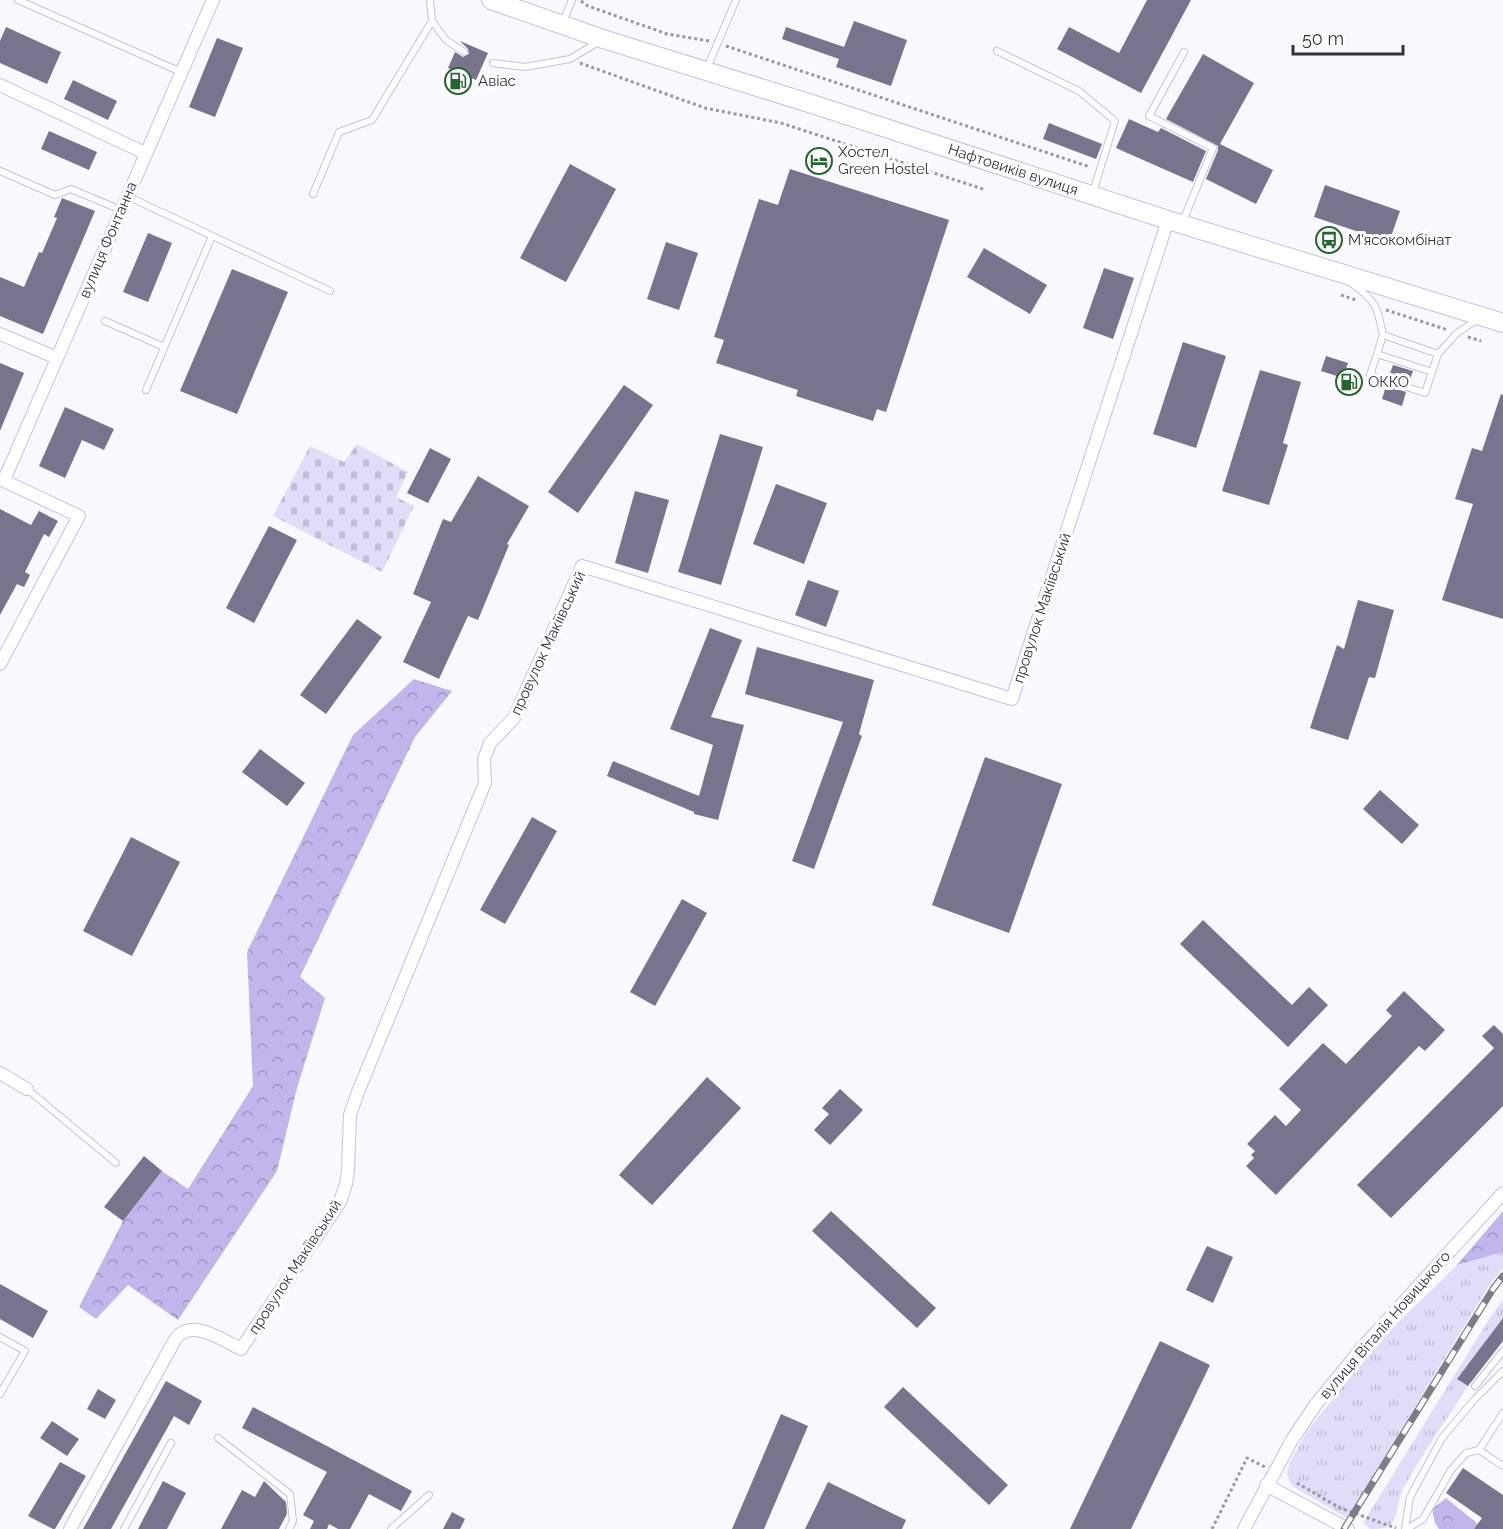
<svg xmlns="http://www.w3.org/2000/svg" width="1503" height="1529" font-family="Raleway,sans-serif">
<defs>
<pattern id="grass-tufts" width="24" height="20" patternUnits="userSpaceOnUse" patternTransform="scale(1.5)"><rect width="24" height="20" fill="#e2dcf9"/><path d="M3 7l-1-3M5 7V3M7 7l1-3M15 17l-1-3M17 17v-4M19 17l1-3" fill="none" stroke="#c2bdd6"/></pattern>
<pattern id="forest-crowns" width="20" height="18" patternUnits="userSpaceOnUse" patternTransform="scale(1.5)"><rect width="20" height="18" fill="#c2b5ec"/><path d="M2 6a3 3 0 1 1 6 0M12 15a3 3 0 1 1 6 0" fill="none" stroke="#9e94c1"/></pattern>
<pattern id="cemetery-stones" width="16" height="16" patternUnits="userSpaceOnUse" patternTransform="scale(1.5)"><rect width="16" height="16" fill="#e2dcf9"/><path d="M2 7V4a2 2 0 0 1 4 0v3zM10 15v-3a2 2 0 0 1 4 0v3z" fill="#c2bdd6"/></pattern>
</defs>
<rect width="100%" height="100%" fill="#f9f8fe"/>
<path fill="url(#grass-tufts)" d="M1503,1252V1268L1490,1284L1347,1518L1297,1489L1290,1483L1287,1474L1290,1462L1308,1430L1379,1341L1457,1265Z
M1503,1300V1318L1458,1378L1468,1386C1446,1420 1423,1453 1403,1489C1397,1500 1399,1514 1391,1524C1386,1529 1377,1529 1370,1529L1363,1523L1491,1316Z"/>
<path fill="url(#forest-crowns)" d="M414,679L452,691L415,737L300,977L325,998L297,1088L277,1171L178,1320L128,1285L96,1319L79,1307L123,1221L162,1171L188,1189L253,1086L247,952L353,735Z
M1503,1211V1252L1457,1265Z
M1446,1498L1478,1524L1474,1529H1439L1435,1523L1432,1509Z"/>
<path fill="url(#cemetery-stones)" d="M357,444L408,472L396,497L414,506L382,572L273,516L310,446L344,462Z"/>
<path fill="#79738e" d="M1147,0H1191L1141,93L1057,49L1069,27L1119,53Z
M854,21L907,40L891,86L836,67L839,59L782,39L786,27L844,47Z
M6,27L61,52L47,84L0,63V41Z
M217,38L243,48L215,117L189,107Z
M460,41L488,53L476,80L467,76L460,92L449,87L456,72L448,68L455,52L463,57L469,54L468,49Z
M1203,54L1254,83L1220,144L1273,170L1256,204L1206,179L1218,150V146L1166,119Z
M73,80L117,101L108,120L64,99Z
M1129,119L1158,132L1161,128L1206,151L1193,182L1116,148Z
M1049,123L1102,144L1096,159L1043,139Z
M49,131L97,152L89,170L41,149Z
M570,164L616,189L566,282L520,258Z
M790,169L949,220L886,412L877,409L873,421L796,396L798,390L716,363L724,340L714,337L759,199L778,205Z
M1325,185L1400,211L1389,242L1314,217Z
M62,198L95,211L43,334L0,316V277L24,287L39,252L42,253L57,218L54,217Z
M148,233L172,243L148,302L123,292Z
M666,242L698,253L679,310L647,299Z
M984,248L1047,285L1030,314L967,277Z
M1104,268L1134,278L1113,339L1083,328Z
M232,269L288,292L237,414L180,391Z
M1183,342L1226,356L1196,448L1153,434Z
M1326,356L1348,363L1343,378L1321,371Z
M0,363L24,373L0,431Z
M1393,365L1413,371L1409,382L1389,376Z
M1260,370L1301,382L1283,443L1288,445L1269,505L1222,491Z
M624,385L653,405L578,513L548,492Z
M1386,386L1406,392L1402,406L1382,399Z
M1501,394L1503,395V619L1442,600L1473,504L1455,499L1472,448L1482,451Z
M65,407L114,429L104,450L82,440L65,478L39,466Z
M720,434L763,447L721,585L678,572Z
M430,448L451,459L428,503L407,493Z
M478,476L529,506L507,544L509,545L478,620L468,616L439,679L403,662L431,602L413,594L443,519L451,522Z
M776,484L827,503L804,564L753,544Z
M635,491L669,500L648,573L615,563Z
M0,509L31,525L39,511L58,521L49,537L44,534L25,572L30,575L24,587L17,584L0,615Z
M269,526L297,540L254,623L226,608Z
M808,580L839,591L826,627L795,615Z
M1358,600L1394,610L1375,678L1369,677L1348,740L1310,728L1337,645L1344,649Z
M357,619L382,637L326,714L300,695Z
M710,628L742,640L711,717L744,725L718,820L694,814V812L607,776L613,761L699,796L713,745L670,729Z
M757,647L874,680L859,734L862,736L814,869L792,861L843,722L745,694Z
M260,749L305,783L287,806L242,772Z
M985,757L1062,784L1009,933L932,905Z
M1380,790L1419,825L1402,844L1363,809Z
M532,817L557,831L505,924L480,910Z
M131,837L180,862L132,956L83,931Z
M682,899L707,913L655,1006L630,992Z
M1203,920L1292,1005L1309,987L1328,1005L1288,1047L1180,944Z
M1404,991L1445,1030L1425,1051L1419,1046L1276,1195L1246,1166L1254,1158L1251,1155L1255,1151L1247,1144L1275,1115L1286,1126L1301,1110L1279,1089L1323,1043L1346,1064L1392,1016L1386,1010Z
M1494,1025L1503,1034V1106L1391,1218L1357,1185L1494,1048L1482,1036Z
M707,1077L741,1108L652,1205L619,1175Z
M840,1089L863,1110L830,1145L814,1130L829,1114L822,1108Z
M144,1156L162,1171L123,1221L104,1207Z
M831,1211L936,1308L917,1328L812,1231Z
M1207,1246L1233,1257L1213,1303L1186,1290Z
M0,1284L48,1311L33,1338L0,1319Z
M1503,1318V1341L1468,1386L1457,1379Z
M1160,1341L1210,1365L1131,1529H1070Z
M166,1381L202,1401L189,1425L174,1416L111,1529H83Z
M903,1387L1008,1485L989,1505L884,1407Z
M98,1389L116,1400L105,1419L87,1409Z
M253,1407L412,1491L401,1511L369,1494L350,1529H338L329,1524L327,1529H310L314,1521L303,1515L327,1472L242,1428Z
M781,1414L808,1426L764,1529H732Z
M52,1421L79,1439L67,1456L40,1438Z
M60,1462L86,1476L55,1529H53L28,1516Z
M1463,1468L1503,1495V1529H1474L1482,1518L1446,1493Z
M163,1481L186,1493L167,1529H138Z
M264,1481L286,1502L287,1514L279,1529H221L242,1490L255,1497Z
M828,1482L906,1520L902,1529H805Z
M452,1512L465,1519L460,1529H443Z"/>
<g fill="none" stroke-linecap="round" stroke-linejoin="round">
<defs>
<path id="lane" d="M18,0L181,72
M430,0L432,21L446,40L464,52
M563,22L572,0
M997,51L1079,91L1115,121L1093,192
M493,63L525,67L570,59L600,41
M707,68L736,0
M0,171L55,195L71,189L121,210
M313,194L339,132L372,120L432,21
M127,196L330,291
M1183,221L1213,148L1149,116L1184,52
M1351,283C1376,301 1377,306 1383,335L1438,354L1457,333L1478,319
M105,321L164,347
M1383,335L1377,354L1432,372L1438,354
M1377,354L1370,375L1425,393L1432,372
M146,390L212,236
M27,1089L116,1163
M0,1337L25,1351L0,1394
M1475,1386L1503,1351
M218,1438L290,1494L293,1521L289,1529
M1479,1450L1503,1413
M124,1529L171,1443
M391,1529L429,1495
M1405,1529L1410,1497L1442,1438L1474,1400L1503,1371
M1407,1529L1423,1519L1451,1470L1466,1453L1479,1450L1503,1466"/>
<path id="street" d="M0,85L145,153
M0,334L57,358
M0,479L79,516L0,664
M4,480L213,0
M0,1073L27,1089
M1266,1485L1348,1529
M70,1529L176,1338C193,1318 222,1340 241,1349L340,1202L346,1184L348,1171L350,1115L358,1092L485,783L484,759L490,743L514,718L582,566L1012,699L1168,220
M1244,1529L1292,1440L1316,1404L1361,1349L1503,1193"/>
<g id="secondary">
<path id="s1" d="M491,0L603,39L812,104L1168,220L1503,323"/>
</g>
</defs>
<use href="#lane" stroke="#c7c0de" stroke-width="8"/>
<use href="#street" stroke="#c7c0de" stroke-width="14"/>
<use href="#secondary" stroke="#c7c0de" stroke-width="20"/>
<path stroke="#9997a0" stroke-width="3" stroke-dasharray="3 3" stroke-linecap="butt" d="M581,1L588,6L667,34L709,41
M726,46L1090,167
M580,63L705,108L781,123L986,190
M1341,295L1356,300
M1386,310L1448,330
M1468,337L1481,341
M1297,1483L1340,1508L1396,1528
M1212,1529L1247,1458L1265,1467"/>
<use href="#lane" stroke="#fff" stroke-width="6"/>
<use href="#street" stroke="#fff" stroke-width="12"/>
<use href="#secondary" stroke="#fff" stroke-width="18"/>
<defs>
<path id="rail" d="M1344,1529L1493,1289L1503,1276"/>
</defs>
<use href="#rail" stroke="#7e7c85" stroke-width="7"/>
<use href="#rail" stroke="#fff" stroke-width="4.5" stroke-dasharray="14" stroke-linecap="butt"/>
</g>
<defs>
<symbol id="fuel-ring" viewBox="-11 -11 22 22"><circle r="9.5" fill="#fff" stroke="#25652e" stroke-width="1.5"/><path d="M-5.5-6h7V0h2V4h1.3V-2.5L3-4.5l.8-.8L6-3V5H2.5V1h-1V6h-7ZM-4.2-4.7v3.2H.2V-4.7Z" fill="#25652e"/></symbol>
<symbol id="hotel-ring" viewBox="-11 -11 22 22"><circle r="9.5" fill="#fff" stroke="#25652e" stroke-width="1.5"/><path d="M-6-4.5h1.5V1H6V5H4.5V3h-9V5H-6ZM-4 0a1.8 1.8 0 1 1 3.6 0ZM.5 0V-2.5h3Q6-2.5 6 0Z" fill="#25652e"/></symbol>
<symbol id="bus-ring" viewBox="-11 -11 22 22"><circle r="9.5" fill="#fff" stroke="#25652e" stroke-width="1.5"/><path d="M-5-6H5V4H4V6H2V4H-2V6H-4V4H-5ZM-3.5-4V0h7V-4ZM-3.5 1.2v1.5H-2V1.2ZM2 1.2v1.5H3.5V1.2Z" fill="#25652e"/></symbol>
</defs>
<g fill-rule="evenodd">
<use href="#fuel-ring" x="443" y="66" width="30" height="30"/>
<use href="#hotel-ring" x="804" y="146" width="30" height="30"/>
<use href="#bus-ring" x="1314" y="225" width="30" height="30"/>
<use href="#fuel-ring" x="1334" y="367" width="30" height="30"/>
</g>
<g text-anchor="middle" stroke-width="6" stroke-linejoin="round" paint-order="stroke">
<g font-size="15" fill="#35323e" stroke="#fff" text-anchor="start">
<text x="478" y="86">Авіас</text>
<text x="838" y="157">Хостел<tspan x="838" dy="17">Green Hostel</tspan></text>
<text x="1348" y="245">М'ясокомбінат</text>
<text x="1368" y="387">ОККО</text>
</g>
<g font-size="15" fill="#35323e" stroke="#fff">
<text dy="5" stroke="none"><textPath href="#s1" startOffset="549">Нафтовиків вулиця</textPath></text>
<text transform="translate(108 240) rotate(-67)" y="5">вулиця Фонтанна</text>
<text transform="translate(1042 608) rotate(-72)" y="5">провулок Макіївський</text>
<text transform="translate(548 643) rotate(-65)" y="5">провулок Макіївський</text>
<text transform="translate(295 1267) rotate(-57)" y="5">провулок Макіївський</text>
<text transform="translate(1385 1325) rotate(-49)" y="5">вулиця Віталія Новицького</text>
</g>
</g>
<path d="M1293 45v9h110v-9" fill="none" stroke="#35323e" stroke-width="3"/>
<text x="1302" y="45" font-size="18" fill="#35323e" stroke="#ffffff" stroke-width="4.5" paint-order="stroke">50 m</text>
</svg>
